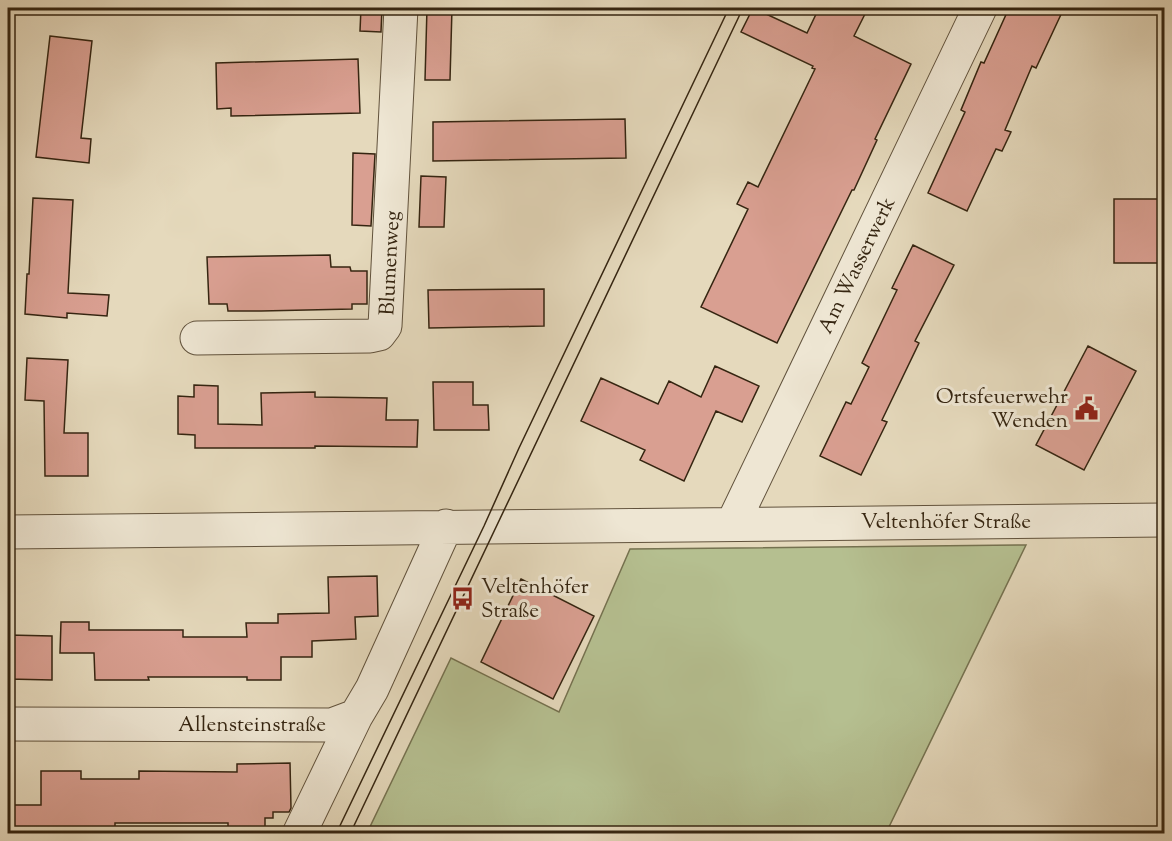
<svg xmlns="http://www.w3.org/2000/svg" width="1172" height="841" font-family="'Sorts Mill Goudy',serif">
<rect width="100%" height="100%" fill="#e5d9bc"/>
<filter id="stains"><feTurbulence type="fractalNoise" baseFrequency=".00333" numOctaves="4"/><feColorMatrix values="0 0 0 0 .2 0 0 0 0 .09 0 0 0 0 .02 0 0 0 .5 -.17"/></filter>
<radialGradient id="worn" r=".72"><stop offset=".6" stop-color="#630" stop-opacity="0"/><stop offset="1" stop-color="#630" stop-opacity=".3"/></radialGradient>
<path fill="#b5bf90" stroke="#757250" stroke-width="1.5" d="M1026,545L886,833H367L451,658L559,712L630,549Z"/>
<path fill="#d99f91" stroke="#352511" stroke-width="1.5" d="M361,8H382L381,32L360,31Z
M427,8H452L450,80H425Z
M753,8L807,33L819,8H868L854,36L911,64L875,139L877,140L854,190H852L777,343L701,307L748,209L737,204L748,182L758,187L815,69L812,68L813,66L741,32Z
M1009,8H1064L1036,68L1032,66L1005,130L1011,132L1002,151L996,149L967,211L928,193L965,112L961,110L981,62L984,63Z
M50,36L92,41L81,138L91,139L89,163L36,157Z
M358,59L360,113L231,116V108L217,109L216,63Z
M625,119L626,158L433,161V122Z
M353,153L375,154L371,226L352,225Z
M421,176L446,177L444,227H419Z
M33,198L73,200L68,293L109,295L107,316L67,313V318L25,314L27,274H29Z
M1114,199H1164V263H1114Z
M913,245L954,265L915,341L919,343L882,420L887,422L861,475L820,456L846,402L851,404L869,367L862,363L897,290L892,288Z
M330,255L331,267H350L351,271H367V304H352V309L261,311H228L227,304H209L207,257Z
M544,289V326L429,328L428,290Z
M1088,346L1136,371L1084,470L1036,445Z
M27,358L68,360L64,433H88V476H45L44,401L25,400Z
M715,366L759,386L742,422L716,411L684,481L640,460L645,450L581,421L601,378L658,404L669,381L701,397Z
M433,382H473V405H488L489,430H434Z
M194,385L218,386V424L262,425L261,393L315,392V397L387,398L386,420H418L417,447L315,446V448H195V435L178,434V396L194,397Z
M377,576L378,616L355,617L356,639L312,641V657H281V680H247V677H148L149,680H95L94,653H60L61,622H89V630H183V637H247L246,623H278V614L329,613L328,577Z
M521,579L594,616L553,699L481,662Z
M8,635L52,636V680L8,679Z
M290,763L291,808L289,812H273V818H265V834H228V823H115V834H8V805H41V771H81V779H139V771L237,772V764Z"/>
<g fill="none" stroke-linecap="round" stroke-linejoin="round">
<defs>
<path id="minor" d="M197,338L370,336L379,334L385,326L401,8
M733,523L980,8
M8,532L1164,520
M8,724L332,725L356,716L372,689L446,526
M299,834L356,716"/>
</defs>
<use href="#minor" stroke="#61523c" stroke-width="35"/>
<use href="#minor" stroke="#eee6d3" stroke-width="33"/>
<path stroke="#352511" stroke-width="1.5" d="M336,834L484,526L519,448L729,8
M350,834L743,8"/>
</g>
<defs>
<symbol id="civic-bare" viewBox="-9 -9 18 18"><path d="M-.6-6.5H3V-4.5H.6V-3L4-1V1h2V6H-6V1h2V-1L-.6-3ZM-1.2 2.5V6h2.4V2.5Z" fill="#8f2418" stroke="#eee6d3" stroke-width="2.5" paint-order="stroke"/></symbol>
<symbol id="bus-bare" viewBox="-9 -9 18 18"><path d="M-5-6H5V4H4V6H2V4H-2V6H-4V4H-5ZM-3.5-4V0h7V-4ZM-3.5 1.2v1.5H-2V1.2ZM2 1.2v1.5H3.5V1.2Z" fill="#8f2418" stroke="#eee6d3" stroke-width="2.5" paint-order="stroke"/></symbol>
</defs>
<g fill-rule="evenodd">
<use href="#civic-bare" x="1070" y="392" width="33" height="33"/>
<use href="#bus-bare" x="446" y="582" width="33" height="33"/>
</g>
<g text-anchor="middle" stroke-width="6" stroke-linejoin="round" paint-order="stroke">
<g font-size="21" fill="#352511" stroke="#eee6d3">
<text transform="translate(389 263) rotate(-87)" y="7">Blumenweg</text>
<text transform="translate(856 265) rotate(-64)" y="7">Am Wasserwerk</text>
<text x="946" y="528">Veltenhöfer Straße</text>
<text x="252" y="731">Allensteinstraße</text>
</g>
<g font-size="21" fill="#352511" stroke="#eee6d3" text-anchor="end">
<text x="1068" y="403">Ortsfeuerwehr<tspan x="1068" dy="24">Wenden</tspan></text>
<text x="481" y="593" text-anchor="start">Veltenhöfer<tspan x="481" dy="24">Straße</tspan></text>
</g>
</g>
<rect width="1172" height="841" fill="none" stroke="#e5d9bc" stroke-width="30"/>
<rect x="9" y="9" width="1154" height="823" fill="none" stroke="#352511" stroke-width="3"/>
<rect x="15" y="15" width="1142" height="811" fill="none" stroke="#352511" stroke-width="1.5"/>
<rect width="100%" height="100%" filter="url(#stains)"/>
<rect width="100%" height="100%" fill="url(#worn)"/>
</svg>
